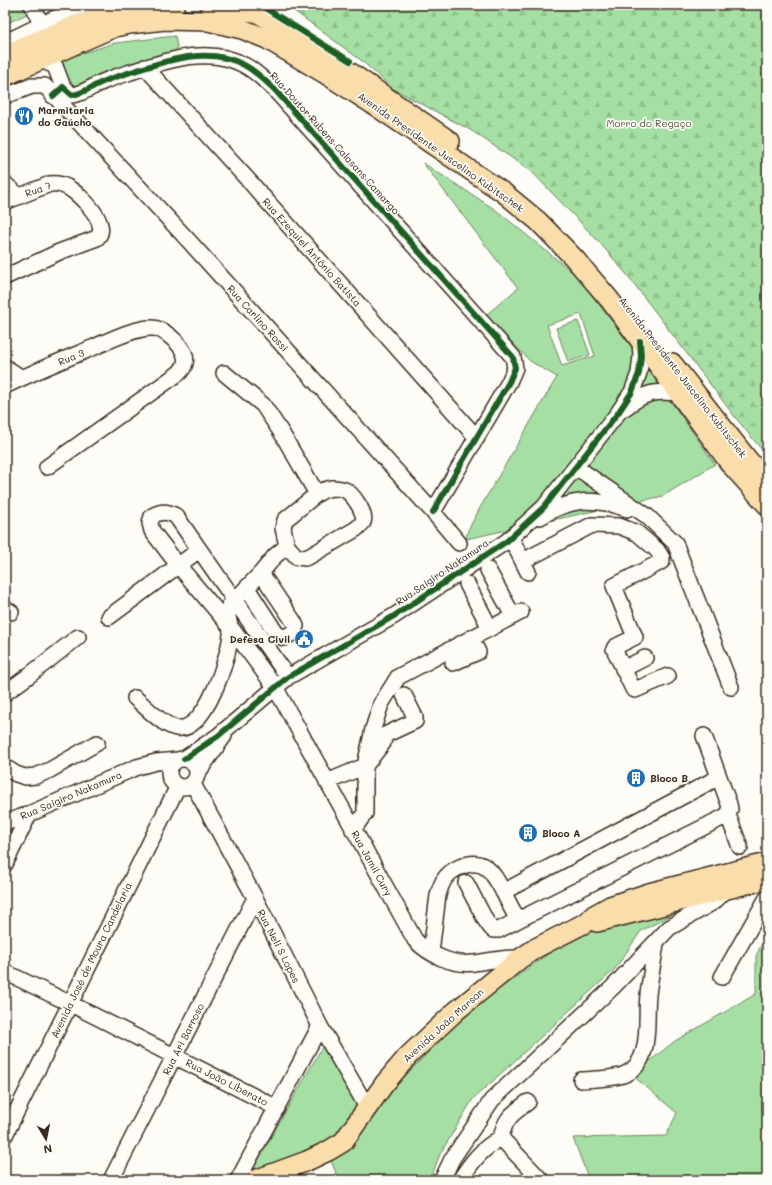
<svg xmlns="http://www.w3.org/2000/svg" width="772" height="1185" font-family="Mali,sans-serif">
<defs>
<pattern id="forest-firs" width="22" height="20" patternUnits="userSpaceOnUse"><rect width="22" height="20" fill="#a5dfa4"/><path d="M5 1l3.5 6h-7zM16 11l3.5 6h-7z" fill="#8fc08d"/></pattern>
</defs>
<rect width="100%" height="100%" fill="#fdfcf7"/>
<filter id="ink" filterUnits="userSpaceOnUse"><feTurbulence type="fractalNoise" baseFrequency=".025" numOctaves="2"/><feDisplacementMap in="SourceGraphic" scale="8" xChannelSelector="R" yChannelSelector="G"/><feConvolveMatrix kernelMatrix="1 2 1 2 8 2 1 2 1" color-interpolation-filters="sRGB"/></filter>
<g filter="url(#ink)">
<path fill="#a5dfa4" stroke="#708461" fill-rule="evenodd" d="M5,5H21L27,14L5,24Z
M175,36L179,58L78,95L67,83L61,60L115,43Z
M423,163L496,210L577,276L641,359L715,464L663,496L466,539L468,530L481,506L557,377L530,361L486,315L518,288ZM581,314L595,356L562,366L547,325Z
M578,321L590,355L568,362L556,328Z
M698,901L641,931L615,969L473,1099L440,1154L430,1180H339L329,1156L353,1144L397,1084L469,1011L563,943L610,921Z
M767,933V1180H589L573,1138L666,1136L677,1113L632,1075L675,1041L756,994V956Z
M325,1042L360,1106L339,1135L315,1150L249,1176Z"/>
<path fill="url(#forest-firs)" stroke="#708461" d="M286,5H767V456L735,417L628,276L600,243L531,171L472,131L392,88L362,61Z"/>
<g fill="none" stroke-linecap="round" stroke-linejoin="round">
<defs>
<path id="minor" d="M32,5L42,25
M5,42C33,30 60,13 89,5
M35,55L41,60L55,66L63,87
M145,67L250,182L477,438
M5,96L32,86H45L188,240L433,512L459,543
M53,96L63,87L72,95C84,94 94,85 105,81C114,77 125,74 134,71C168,60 210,46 244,65C256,71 265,81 275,90L513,357L515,368L509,382L433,512
M5,184L19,196
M5,202L50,184C56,183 61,184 67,187C80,194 111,224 97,238L59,252L5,277
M5,367L22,378
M224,373L263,405L281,432L317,494
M5,386C33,372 63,360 92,348C108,341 136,327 153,328C163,328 179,343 183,351C188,359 185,367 179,373L47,467
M625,408C645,392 654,391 679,393
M576,467L647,516L675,543L731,687
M332,488C336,488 340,488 345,490C352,493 367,514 363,522C361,525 358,527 356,529L310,556L305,558L297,557L287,546L283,528L285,520L317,494L324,490Z
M540,517C571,498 594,497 627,509
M511,538L528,572
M523,561L592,525L619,526L637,533L657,550L662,558V561L659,563L614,586L635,637L615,647L614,649L633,689L635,690L668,676
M488,570L513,616
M467,584L490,628
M247,588L276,633L284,638L294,632L296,626L294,622L261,573
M5,609L11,612
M109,617L199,550
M453,663L478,652L471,638
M623,669L645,658
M288,677L176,516C167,511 161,511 152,516L150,523L152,531L178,565L232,629L275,687L415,940C429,955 454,966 474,963C491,961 503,957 521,958
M5,693L27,677L78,637
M135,698C146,707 162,725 176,728C206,734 228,657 231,635C232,623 225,620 229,606L261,573L275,556L287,546
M704,736L729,804L730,809L728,815L740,847
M184,759L218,736L288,677L394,616L507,541L544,507L618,413L632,392L639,373L641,356L640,341
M169 773a14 14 0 1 1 28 0a14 14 0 1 1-28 0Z
M5,767L16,774L25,777L36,776L50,770L97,743
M197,774L224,736
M327,782L365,766L383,743L385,735L415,721V717L404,695
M193,784L255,898L320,1026L367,1107
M5,823L29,814L137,767L156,762L178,760
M353,830L365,813V766L373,729L381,704L398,677L521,612
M5,864L29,814
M466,883L486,921L491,928L493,930H499L518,920
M503,892L719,777
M431,952L438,895C442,881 446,873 460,867C485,856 493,873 504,893C508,902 513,911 518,920L728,815
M5,972L69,1003L277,1108
M722,977L767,898
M581,1080C593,1079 612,1079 623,1075C654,1064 645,1019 648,995C650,977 654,960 656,943
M5,1135L178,786
M501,1138L541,1180
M111,1180L255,898
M238,1180L320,1026
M442,1180L452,1159L492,1100L613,987L669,928L715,901L728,888
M460,1180C471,1163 482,1148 501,1138C505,1118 512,1114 528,1102"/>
<path id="major" d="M210,5L258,13L306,42L450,141
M5,55C40,40 74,24 111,14C132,8 154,7 175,5
M5,76L80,42L115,27L129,24L165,20L208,21L242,29L267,39L324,73L374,105L504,193L538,221L574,258L609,299L631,328L731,465L767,505
M672,363L749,461L767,480
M597,922L767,879
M255,1180L307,1161L328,1151L343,1142L385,1083L408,1056L456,1011L521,958L536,948L587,922L594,915L610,906L649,893L767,863"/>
</defs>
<use href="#minor" stroke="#3b2a1e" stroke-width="18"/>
<use href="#major" stroke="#3b2a1e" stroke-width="22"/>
<use href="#minor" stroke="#fdfcf7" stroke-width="15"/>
<use href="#major" stroke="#f9deab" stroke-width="19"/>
<defs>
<path id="cycleway" d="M260,5L350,61
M53,96L63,87L72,95C84,94 94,85 105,81C114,77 125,74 134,71C168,60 210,46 244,65C256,71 265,81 275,90L513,357L515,368L509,382L433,512
M184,759L218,736L288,677L394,616L507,541L544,507L618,413L632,392L639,373L641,356L640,341"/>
</defs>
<use href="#cycleway" stroke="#fdfcf7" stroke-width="8"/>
<use href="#cycleway" stroke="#1b5e20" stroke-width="6"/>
</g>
</g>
<defs>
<symbol id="restaurant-disc" viewBox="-11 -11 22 22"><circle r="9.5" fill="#1f6fb2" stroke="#fdfcf7"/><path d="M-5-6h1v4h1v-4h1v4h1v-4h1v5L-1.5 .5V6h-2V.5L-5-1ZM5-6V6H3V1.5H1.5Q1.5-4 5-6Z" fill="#fff"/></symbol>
<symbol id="civic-disc" viewBox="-11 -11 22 22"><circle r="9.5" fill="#1f6fb2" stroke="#fdfcf7"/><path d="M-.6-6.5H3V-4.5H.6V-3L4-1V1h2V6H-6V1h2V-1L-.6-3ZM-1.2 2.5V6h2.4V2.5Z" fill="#fff"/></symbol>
<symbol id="building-disc" viewBox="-11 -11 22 22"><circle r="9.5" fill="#1f6fb2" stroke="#fdfcf7"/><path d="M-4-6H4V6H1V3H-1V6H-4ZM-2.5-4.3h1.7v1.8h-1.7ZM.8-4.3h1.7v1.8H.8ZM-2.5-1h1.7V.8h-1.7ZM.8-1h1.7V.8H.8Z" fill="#fff"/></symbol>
</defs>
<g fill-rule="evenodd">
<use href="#restaurant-disc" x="13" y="105" width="22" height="22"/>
<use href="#civic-disc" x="293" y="628" width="22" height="22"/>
<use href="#building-disc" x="625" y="767" width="22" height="22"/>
<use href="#building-disc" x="517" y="822" width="22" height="22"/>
</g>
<g text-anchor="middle" stroke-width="3.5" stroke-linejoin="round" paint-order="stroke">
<g font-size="10" font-weight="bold" fill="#3b2a1e" stroke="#fdfcf7" text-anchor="start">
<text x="38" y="114">Marmitaria<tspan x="38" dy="12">do Gaúcho</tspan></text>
<text x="290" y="643" text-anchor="end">Defesa Civil</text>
<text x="650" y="782">Bloco B</text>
<text x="542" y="837">Bloco A</text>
</g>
<g font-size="10" fill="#565740" stroke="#fdfcf7">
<text x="649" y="127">Morro do Regaço</text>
</g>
<g font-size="10" fill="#3b2a1e" stroke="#fdfcf7">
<text transform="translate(335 143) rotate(48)" y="4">Rua Doutor Rubens Calasans Camargo</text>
<text transform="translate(441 152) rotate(35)" y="4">Avenida Presidente Juscelino Kubitschek</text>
<text transform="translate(38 189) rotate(-19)" y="4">Rua 7</text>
<text transform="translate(312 252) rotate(48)" y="4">Rua Ezequiel Antônio Batista</text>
<text transform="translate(258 318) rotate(48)" y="4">Rua Carlino Rossi</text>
<text transform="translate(71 357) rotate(-23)" y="4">Rua 3</text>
<text transform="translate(683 377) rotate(52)" y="4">Avenida Presidente Juscelino Kubitschek</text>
<text transform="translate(442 572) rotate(-34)" y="4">Rua Saigiro Nakamura</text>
<text transform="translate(71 795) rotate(-23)" y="4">Rua Saigiro Nakamura</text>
<text transform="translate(372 863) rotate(61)" y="4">Rua Jamil Cury</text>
<text transform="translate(279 946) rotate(63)" y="4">Rua Neli S Lopes</text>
<text transform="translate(91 960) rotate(-64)" y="4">Avenida José de Moura Candelaria</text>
<text transform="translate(443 1025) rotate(-42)" y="4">Avenida João Marson</text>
<text transform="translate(183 1039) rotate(-63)" y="4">Rua Ari Barroso</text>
<text transform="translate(227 1082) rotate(27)" y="4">Rua João Liberato</text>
</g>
</g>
<rect width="772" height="1185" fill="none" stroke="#fdfcf7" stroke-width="20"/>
<rect x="10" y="10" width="752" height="1165" fill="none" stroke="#3b2a1e" stroke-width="1.5" filter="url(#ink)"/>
<g transform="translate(46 1139) rotate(170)" stroke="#fdfcf7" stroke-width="3" paint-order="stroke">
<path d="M0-3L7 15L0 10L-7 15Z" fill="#3b2a1e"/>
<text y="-6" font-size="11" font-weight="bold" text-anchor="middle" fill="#3b2a1e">N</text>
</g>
</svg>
